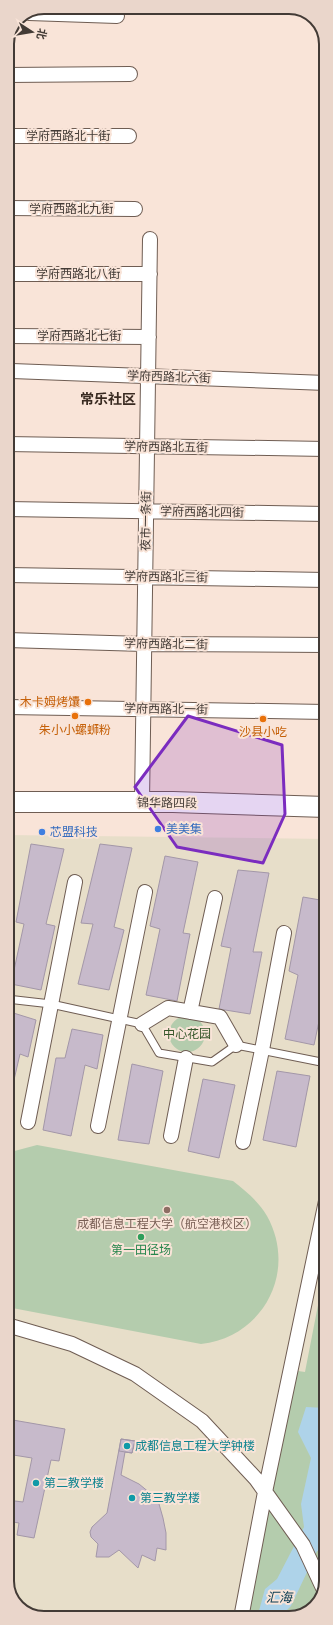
<svg xmlns="http://www.w3.org/2000/svg" width="333" height="1625" font-family="Roboto,'Noto Sans SC',sans-serif">
<rect width="100%" height="100%" fill="#f9e4d8"/>
<path fill="#e7dec9" d="M7,835L326,839V1581L317,1605L294,1618H40L18,1607L7,1586Z"/>
<path fill="#b4ccad" d="M169 1034a18 18 0 1 1 36 0a18 18 0 1 1-36 0Z
M37,1145L233,1181C246,1191 259,1202 267,1216C298,1272 263,1337 201,1344L7,1307V1153Z
M326,1264V1581L317,1605L294,1618H241L291,1370L305,1372Z"/>
<path fill="#aed3e9" d="M306,1407L326,1408V1551H317L291,1606L279,1618H257L265,1589L277,1579L304,1527L301,1504L311,1458L298,1432Z"/>
<path fill="#c7bacb" stroke="#a397a8" d="M31,844L64,849L46,924L55,926L41,990L11,984L24,924L16,922Z
M100,844L132,848L114,927L124,930L109,990L78,984L93,924L81,923Z
M165,856L198,862L183,933L190,934L177,1001L146,995L160,929L150,926Z
M238,870L269,873L253,952H262L250,1014L219,1009L231,948L221,946Z
M303,897L326,901V947L320,976L326,977V988L314,1045L285,1039L298,975L289,971Z
M7,1011L36,1020L28,1057L20,1054L7,1110Z
M72,1029L103,1035L97,1069L85,1065L71,1136L43,1130L56,1058H65Z
M132,1064L163,1071L149,1144L118,1140Z
M277,1071L310,1076L296,1147L263,1140Z
M203,1079L235,1085L219,1158L188,1151Z
M7,1419L65,1429L59,1461L51,1460L34,1538L17,1535L19,1523L7,1521V1500L23,1502L32,1458L7,1454Z
M121,1439L135,1441L132,1453L119,1451Z
M121,1439L135,1441L132,1453L125,1452L121,1475L139,1484L150,1493L159,1504L163,1518L166,1533V1550L157,1548L155,1561L142,1555L138,1568L119,1550L109,1557H96L98,1544L91,1537L90,1532L92,1527L107,1513Z"/>
<g fill="none" stroke-linecap="round" stroke-linejoin="round">
<defs>
<path id="service" d="M7,999L51,1004L142,1024L159,1053L212,1062L236,1045L326,1063"/>
<path id="minor" d="M29,13L117,16
M7,75L130,74
M7,136H129
M7,208L135,209
M7,274H150
M8,336L149,337
M12,371L326,383
M7,444L326,449
M7,509L326,514
M7,575L326,580
M7,640L144,644L326,645
M7,707L326,712
M142,802L150,239
M190,1012L215,898
M142,1024L168,1008L220,1017L236,1045
M28,1122L75,882
M98,1126L145,892
M171,1136L186,1058
M243,1142L262,1050L284,933
M7,1325L72,1344L135,1374L202,1421L256,1479L303,1545L323,1588
M241,1618L265,1492L326,1201"/>
<path id="secondary" d="M7,802H173L326,807"/>
</defs>
<use href="#service" stroke="#6f5d53" stroke-width="9"/>
<use href="#minor" stroke="#6f5d53" stroke-width="16"/>
<use href="#secondary" stroke="#6f5d53" stroke-width="22"/>
<use href="#service" stroke="#fff" stroke-width="7"/>
<use href="#minor" stroke="#fff" stroke-width="14"/>
<use href="#secondary" stroke="#fff" stroke-width="20"/>
</g>
<path fill="#7b2cbf" fill-opacity="0.2" stroke="#7b2cbf" stroke-width="3" stroke-linejoin="round" d="M188,716L282,745L285,814L263,863L177,847L135,787Z"/>
<g fill="#e8710a" stroke="#f9e4d8" stroke-width="1.5">
<circle cx="88" cy="702" r="4"/>
<circle cx="75" cy="716" r="4"/>
<circle cx="263" cy="719" r="4"/>
</g>
<g fill="#3f7fe0" stroke="#f9e4d8" stroke-width="1.5">
<circle cx="158" cy="829" r="4"/>
<circle cx="42" cy="832" r="4"/>
</g>
<circle fill="#8d6e63" stroke="#f9e4d8" stroke-width="1.5" cx="167" cy="1210" r="4"/>
<circle fill="#2e9e5b" stroke="#f9e4d8" stroke-width="1.5" cx="141" cy="1237" r="4"/>
<g fill="#0f9aa8" stroke="#f9e4d8" stroke-width="1.5">
<circle cx="127" cy="1446" r="4"/>
<circle cx="36" cy="1483" r="4"/>
<circle cx="132" cy="1498" r="4"/>
</g>
<g text-anchor="middle" stroke-width="4" stroke-linejoin="round" paint-order="stroke">
<g font-size="12" fill="#433b36" stroke="#f9e4d8">
<text x="68" y="140">学府西路北十街</text>
<text x="71" y="213">学府西路北九街</text>
<text x="78" y="278">学府西路北八街</text>
<text x="79" y="340">学府西路北七街</text>
<text transform="translate(169 377) rotate(2)" y="4">学府西路北六街</text>
<text transform="translate(166 447) rotate(1)" y="4">学府西路北五街</text>
<text transform="translate(202 512) rotate(1)" y="4">学府西路北四街</text>
<text transform="translate(146 521) rotate(-89)" y="4">夜市一条街</text>
<text transform="translate(166 577) rotate(1)" y="4">学府西路北三街</text>
<text transform="translate(166 644) rotate(1)" y="4">学府西路北二街</text>
<text transform="translate(166 709) rotate(1)" y="4">学府西路北一街</text>
<text transform="translate(167 803) rotate(1)" y="4">锦华路四段</text>
</g>
<g font-size="12" fill="#c56008" stroke="#f9e4d8">
<text x="80" y="706" text-anchor="end">木卡姆烤馕</text>
<text x="75" y="734">朱小小螺蛳粉</text>
<text x="263" y="736">沙县小吃</text>
</g>
<g font-size="12" fill="#366cbe" stroke="#f9e4d8" text-anchor="start">
<text x="166" y="833">美美集</text>
<text x="50" y="836">芯盟科技</text>
</g>
<g font-size="12" fill="#35562a" stroke="#f9e4d8">
<text x="187" y="1038">中心花园</text>
</g>
<g font-size="12" fill="#785e54" stroke="#f9e4d8">
<text x="167" y="1228">成都信息工程大学（航空港校区）</text>
</g>
<g font-size="12" fill="#27864d" stroke="#f9e4d8">
<text x="141" y="1254">第一田径场</text>
</g>
<g font-size="12" fill="#0d838f" stroke="#f9e4d8" text-anchor="start">
<text x="135" y="1450">成都信息工程大学钟楼</text>
<text x="44" y="1487">第二教学楼</text>
<text x="140" y="1502">第三教学楼</text>
</g>
<g font-size="13" font-style="italic" fill="#04374e" stroke="#f9e4d8">
<text x="279" y="1602">汇海</text>
</g>
<g font-size="14" font-weight="bold" fill="#392a21" stroke="#f9e4d8">
<text x="108" y="404">常乐社区</text>
</g>
</g>
<path d="M0 0H333V1625H0ZM44 14H289A30 30 0 0 1 319 44V1581A30 30 0 0 1 289 1611H44A30 30 0 0 1 14 1581V44A30 30 0 0 1 44 14Z" fill="#ead6cb" fill-rule="evenodd"/>
<path fill="none" stroke="#433b36" stroke-width="2" d="M44 14H289A30 30 0 0 1 319 44V1581A30 30 0 0 1 289 1611H44A30 30 0 0 1 14 1581V44A30 30 0 0 1 44 14Z"/>
<g transform="translate(32 32) rotate(102)" stroke="#f9e4d8" stroke-width="3" paint-order="stroke">
<path d="M0-3L7 15L0 10L-7 15Z" fill="#433b36"/>
<text y="-6" font-size="11" font-weight="bold" text-anchor="middle" fill="#433b36">北</text>
</g>
</svg>
